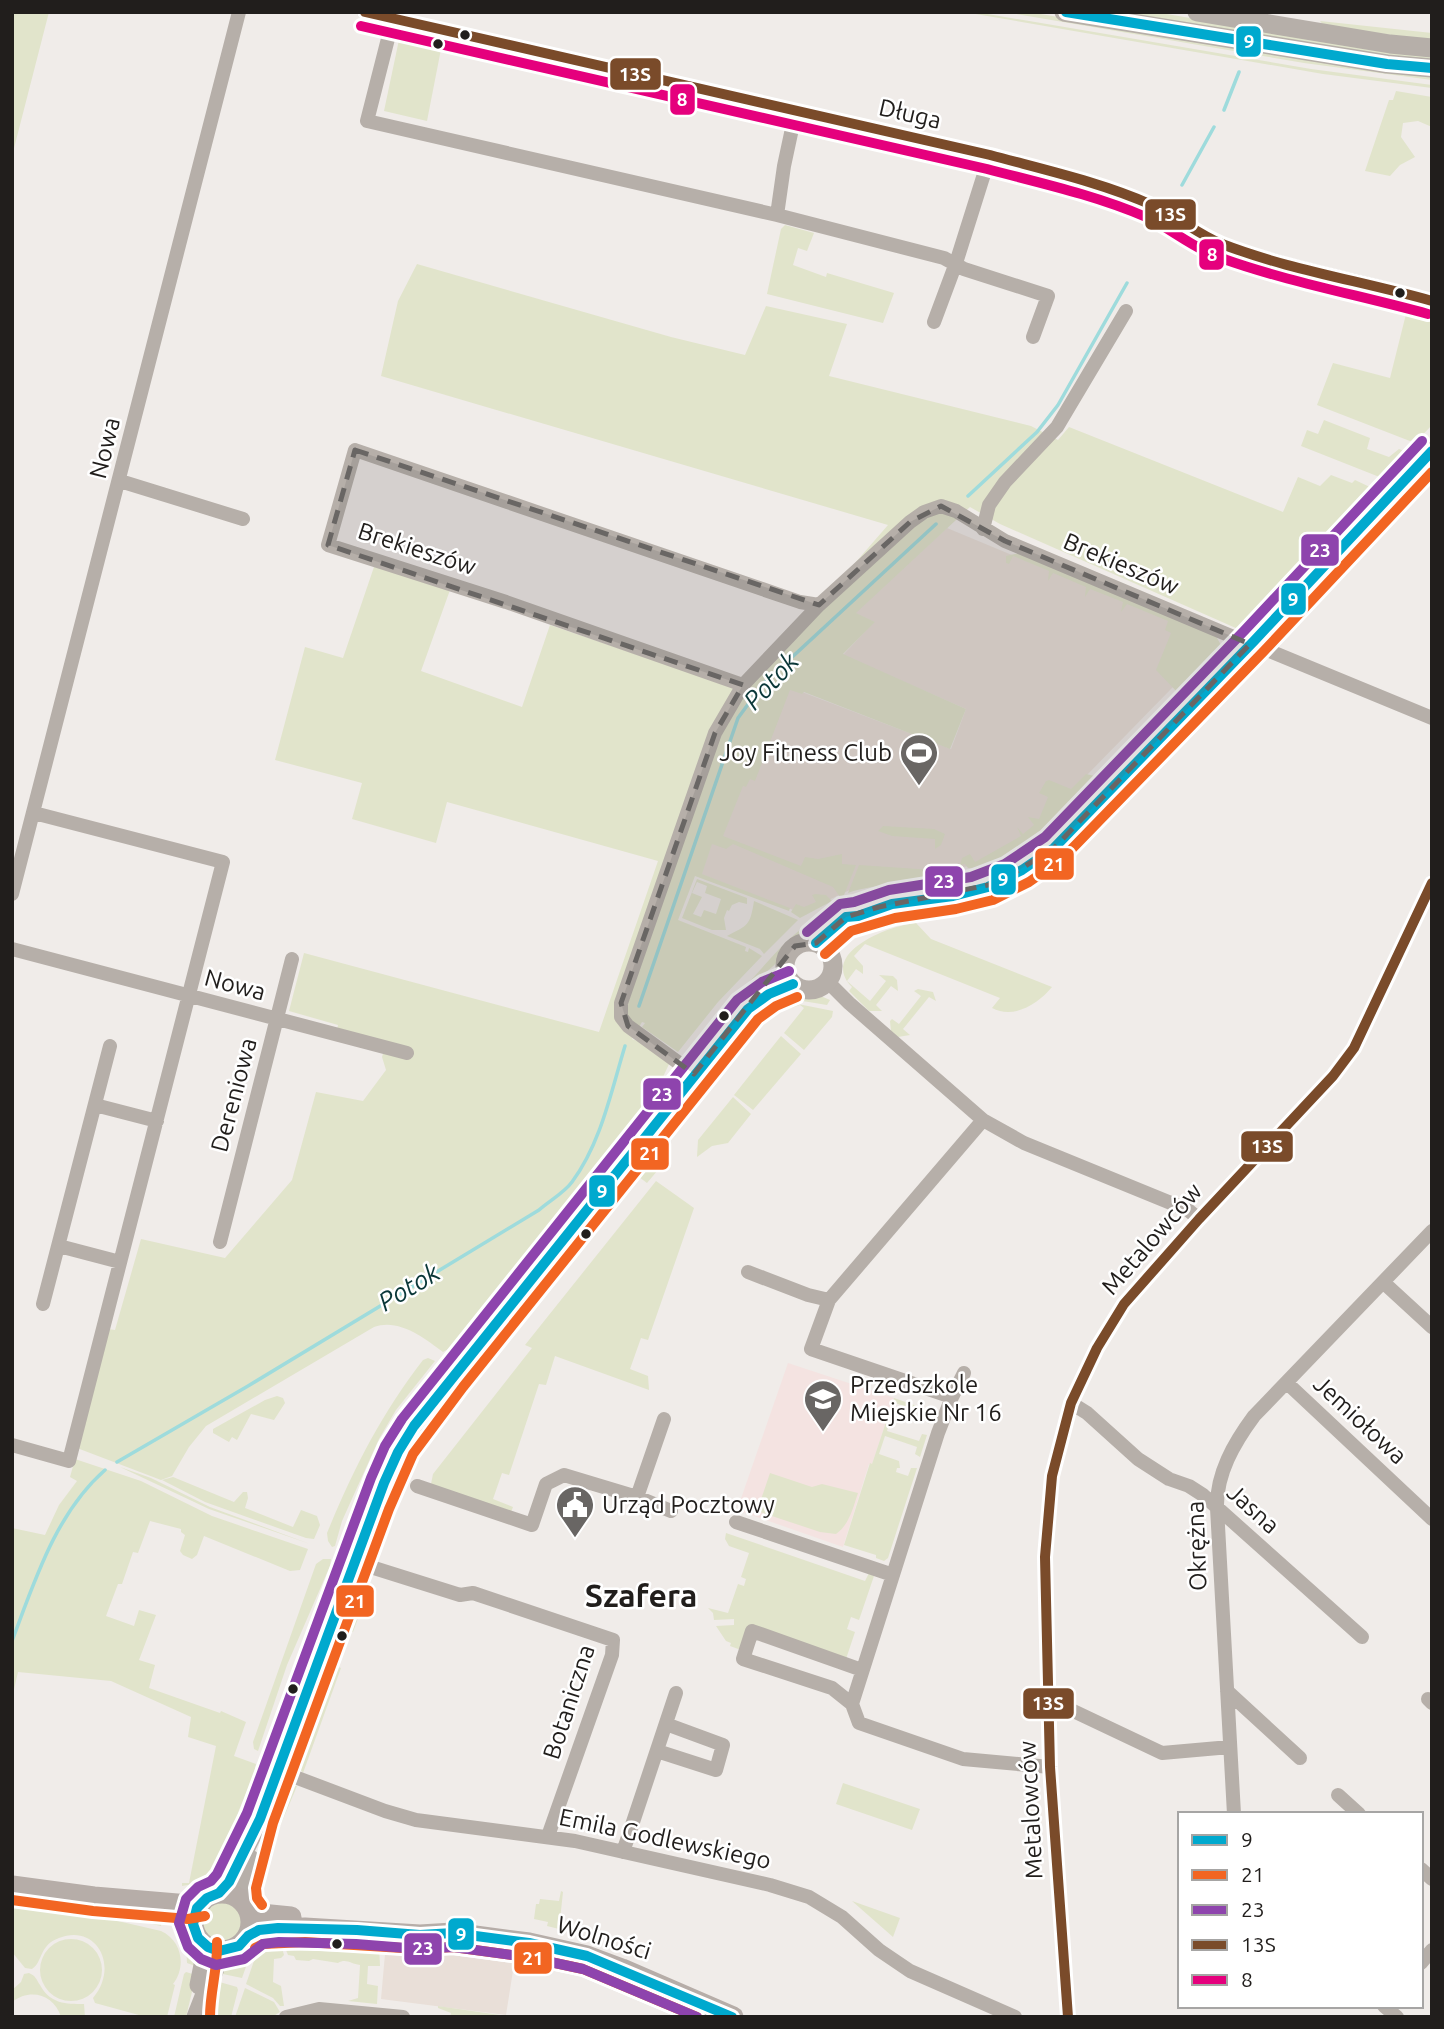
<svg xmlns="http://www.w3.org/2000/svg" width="1444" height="2029" font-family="Ubuntu,sans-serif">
<rect width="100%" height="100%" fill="#f0ece9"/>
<path fill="#e9dfd8" d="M947,528L1171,621L1213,646L1045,818L1022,837L974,865L854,888L801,913L701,874L714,836L789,687L951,749L966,709L843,655L874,622L855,613Z
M386,1943L515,1958L506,2015L381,1999Z"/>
<path fill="#f4e3e1" d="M788,1363L894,1398L872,1464H869L843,1547L737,1510Z"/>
<path fill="#e1e4cb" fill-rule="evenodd" d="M12,12H49L12,156Z
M964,12H976L1311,69L1432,85V88L1323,74Z
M1005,12H1029L1235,47L1432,76V80L1304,63Z
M1113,12H1155L1307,38L1432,55V62Z
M1320,21L1432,33V41L1323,25Z
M400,35L442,44L427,121L384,111Z
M1396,91L1432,97V127L1418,121L1403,123L1401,137L1415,157L1400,165L1390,176L1365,171L1389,100H1393Z
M785,225L814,233L807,251L798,248L793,265L826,277L827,273L894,293L883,323L767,294L781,229Z
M417,264L671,337L745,355L766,306L847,324L829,376L1031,426L1058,440L1069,427L1283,512L1298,477L1320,486L1331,475L1352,483L1355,480L1372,488L1238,629L1000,524L970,507L856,613L875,622L843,654L966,709L950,749L804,692L802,694L790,690L755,781L750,779L746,787L743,786L723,836L801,866L805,857L818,859L842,854V864L856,865L844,895L840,897L833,887L733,844L726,849L712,844L702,874L790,908L789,911L695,876L678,920L746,947L745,951L748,952L749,948L762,956L718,1002L678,1052L642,1027L645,1023L642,1022L632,1039L643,1043L670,1062L655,1094L452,1347L443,1352C424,1338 399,1318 374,1327L206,1426L189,1447L172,1476L161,1480L77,1448L108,1329L115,1330L141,1239L225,1258L292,1180L316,1092L363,1101L386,1070L382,1057L386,1043L337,1030L338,1025L289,1011L304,953L599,1032L658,861L447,802L436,843L352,819L362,783L275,760L305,647L343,658L375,564L450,590L421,671L522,707L550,625L659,662L730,683L749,674L809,616L888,525L381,376L398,301Z
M1408,306L1432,313V425L1415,443L1317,405L1333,363L1390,378Z
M1324,420L1370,438L1367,449L1389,457L1399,449L1406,452L1382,478L1301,446L1307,430L1318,434Z
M1378,490L1379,495L1259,622L1247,629Z
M1023,552L1216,636L1222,647L1178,693L1156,670L1171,633L1165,630L1168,621L1127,604L1121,612L1123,602L1090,589L1085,597L1086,587L1053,573L1048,581L1049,571L1013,556L1009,564L1006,563V556Z
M1086,774L1099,777C1066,812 1021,870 968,868L965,864L960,865L962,858L970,854L975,862L1021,836L1017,827L1023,834L1034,825L1028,817L1039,819L1048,797L1039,793L1046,781L1049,780L1071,789Z
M883,826L934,829L945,834L941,845L935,849V839L892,836L878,831Z
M934,864L940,866L943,871C922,886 877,882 848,893L859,865L933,870Z
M697,879L747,898V904L739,902L732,905L729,911L727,910L724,918L726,930H712L682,918ZM697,882L707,886L705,893L721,899L716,914L704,910L701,917L693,914L702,897L692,893Z
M815,894L826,895L832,901L800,918L791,912L796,904L804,907L816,902L812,895Z
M754,901L798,920L764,954L760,949L727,936C748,925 750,926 754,901Z
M814,920L820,921L827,928C816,935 805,933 795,939C785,945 784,954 777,962C770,970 759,977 750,984L749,982C769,961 789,935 814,920Z
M916,923L931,939L1052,987C1039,1003 1014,1020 992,1008L1000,998L865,944L854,956L863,966V974L856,969L847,981L870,1001L886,981L879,975L893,976L897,980L898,991L891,986L876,1005L882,1011H869L849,991L852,987C818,953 890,925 916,923Z
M918,989L933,992L936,1001L929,997L903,1029L910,1035L898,1037L891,1031L890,1021L892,1019L899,1024L921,996L914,991Z
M790,992L823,997L830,1000L827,1005L778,997L728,1060L722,1055C738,1033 760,995 790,992Z
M783,1001L833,1011L832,1017L804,1050L784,1033L804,1008L800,1005L788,1009L781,1003Z
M781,1036L801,1054L753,1110L734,1095Z
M717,1060L724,1066L673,1129L672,1118Z
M675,1072L674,1088L459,1355L455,1356L662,1101Z
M733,1097L751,1114L728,1143L712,1146L697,1157L698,1140Z
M652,1144H659L599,1219L597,1218L609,1194Z
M666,1144L670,1149L669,1157L647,1183L639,1177Z
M656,1181L694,1208L648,1340L641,1338L630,1369L648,1376L649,1390L555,1356L546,1385L539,1384L509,1475L502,1473L493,1499L513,1507L511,1512L431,1484L433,1474L532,1348L525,1345Z
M573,1248L574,1250L422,1441L393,1486L385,1510H382L414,1439L541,1279Z
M428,1358L435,1361L396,1410L379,1439L342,1521L335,1546L332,1547L328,1541L327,1533C354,1468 380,1416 423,1360Z
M440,1370V1379L370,1496L356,1527L352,1526L351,1522L392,1433L408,1408Z
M277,1396L283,1398L285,1403L274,1420L251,1414L237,1440L232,1437L229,1442L213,1433V1429L265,1400Z
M894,1398L934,1412L929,1424L926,1420L927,1414L895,1403L887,1431L919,1441L922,1434L927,1435L920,1457L915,1454L917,1447L885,1436L879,1454L899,1461L900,1468H897L896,1472L908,1476L911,1468H917L888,1558L884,1561L876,1558V1555L844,1545L870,1463L872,1464Z
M75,1459L141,1481L212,1516L308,1549L300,1570L290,1571L204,1536L197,1555L192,1559L183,1555L180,1551L185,1535L181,1532V1529L150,1521L138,1553L133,1552L122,1584H118L106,1616L134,1626L139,1610L156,1615L139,1660L155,1665L149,1688L220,1713L221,1711L246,1722L234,1756L256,1764L254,1775L239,1810L222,1866L224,1867C212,1879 198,1884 182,1886V1883H189L216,1746L188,1737L191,1717L111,1681L18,1672L12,1698V1528L45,1535L59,1505L77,1481L70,1477Z
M120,1467L151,1478L210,1507L310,1544L209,1509Z
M770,1473L812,1487L822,1484L858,1493C853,1508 849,1525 836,1534L820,1532L757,1511Z
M173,1477L234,1502L243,1492H247L248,1498L245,1508L293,1527L301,1510L317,1516L320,1525L314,1539L306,1538L205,1502L162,1480Z
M350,1533L353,1535L332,1603L303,1667H300L295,1681L290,1680L338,1567L346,1535Z
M726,1533L865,1581L869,1573L874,1576L859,1620L851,1617L847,1629L855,1632L846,1659L750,1625L741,1650L730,1646L731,1643L726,1641L716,1626L734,1625V1619L714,1620L713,1613L708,1608L728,1613L738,1584L744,1586L746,1579L741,1577L749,1553L729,1546L725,1539Z
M323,1559H331L330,1566L287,1665L258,1751L254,1749L253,1742L316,1564Z
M369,1574L368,1591L353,1632L346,1629C352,1612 347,1581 369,1574Z
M333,1665L341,1668L303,1773L295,1762L296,1751Z
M285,1693L291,1695L289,1701L290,1702C285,1719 289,1744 270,1751Z
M261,1768C259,1797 245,1830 229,1855L241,1813Z
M843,1783L920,1809L912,1830L836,1804Z
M289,1786H297L260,1874L255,1867C260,1847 270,1795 289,1786Z
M561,1891L563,1892L559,1929L547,1926L548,1922L534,1919L536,1904H539L540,1899L559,1901Z
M12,1894L131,1911L162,1920L161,1926L81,1908L12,1898Z
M202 1921a20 20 0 1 1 40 0a20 20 0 1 1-40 0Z
M852,1901L900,1918L893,1937Z
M12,1903L79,1912L161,1931C183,1941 186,1968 173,1984L175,1985L167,2017H146L95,2003L93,1998C120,1966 96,1923 59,1938C39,1945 43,1962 32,1969L25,1968L12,1952Z
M174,1923C194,1927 198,1950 198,1967L187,1963L186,1946L173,1930Z
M40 1970a31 31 0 1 1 62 0a31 31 0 1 1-62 0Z
M262,1940L253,1947L242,1978L218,1973C231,1955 241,1948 262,1940Z
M269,1944H281L284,1955L281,1958L274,1959L273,1982L281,1986L284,2006H280L273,1998L246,1984L257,1952Z
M379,1944L380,1966H368L367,1984L378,1986L377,2004L348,2001L358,1998L360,1965C351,1964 346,1958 338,1963L313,1959L309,1961L296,1960L294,1956L288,1955L284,1945L332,1947L333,1950H342V1947H362Z
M186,1972L196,1975L186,2017H174L184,1974Z
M29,1973C36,1976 36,1979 40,1985C50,2004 66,2004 84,2004L85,2017H61C54,1994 30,1988 12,2002V1990L21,1982L24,1974Z
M216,1981L237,1987L238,1990L231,2017H204Z
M245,1988L274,2002L280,2012L272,2017H235Z
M438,2006L513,2017H462L456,2015L450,2017L451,2013L438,2008Z"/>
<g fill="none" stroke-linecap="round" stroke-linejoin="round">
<path stroke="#9edbdc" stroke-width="3.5" d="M1224,110L1239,72
M1182,185L1214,127
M968,496L1037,432L1058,405L1127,283
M639,1006L738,718L763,684L936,524
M117,1462L248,1386L539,1210C549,1201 564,1193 572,1182C601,1143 611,1092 625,1046
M12,1641C35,1580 56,1513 105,1470"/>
<path stroke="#b6afa9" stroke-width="14" d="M364,12L990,155C1045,170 1100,182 1152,205C1176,215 1197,235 1222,244C1289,269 1363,280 1432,301
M393,19L367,121L777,215L944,258L964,269L1048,296L1033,337
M777,215L784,166L796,110
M934,322L956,263L990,155
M120,481L243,519
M983,529L989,505L1005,482L1057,427L1126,311
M819,605L743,685L506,602L328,545L355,450L800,602L819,605L910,522L924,512L941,506L956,511L1005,541L1250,644
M1254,641L1272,652L1432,718
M12,894L239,12
M12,949L407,1053
M828,982L849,1003L983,1120L1024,1143L1188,1210L1199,1219
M694,1074L628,1026L621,1017V1003L715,733L743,685
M95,1105L157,1121
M220,1242L292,959
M59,1246L120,1262
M748,1272L808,1295L829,1300L983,1120
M1383,1282L1432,1327
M829,1300L811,1349L952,1397
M43,1304L110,1046
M964,1373L952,1397L938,1433L852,1704L859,1723L963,1759L1050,1767
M1287,1383L1432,1519
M1071,1403L1087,1413L1138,1459L1169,1479L1189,1486L1203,1495L1362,1637
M12,1445L69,1461L223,862L34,813
M417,1486L532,1525L546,1484L564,1475L637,1497L671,1511
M637,1497L664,1419
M736,1522L893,1575
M355,1562L460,1595L473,1593L613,1640L612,1655L548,1836
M1227,1691L1300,1758
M1048,1699L1162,1753L1230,1747
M1428,1699L1432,1703
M852,1704L832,1688L743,1659L752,1631L862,1670
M657,1751L716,1770L723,1745L666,1724
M279,1771L385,1811L416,1820L575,1841L770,1885L809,1897L842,1917L879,1950L910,1971L1015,2017
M1338,1795L1359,1814
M1234,1814L1217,1508C1216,1474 1234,1443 1254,1416L1432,1231
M623,1852L676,1693
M1421,1869L1432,1879
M1421,1963L1432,1950
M1384,2006L1397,2017
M286,2017L319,2009L403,2017
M1068,2017L1050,1767L1045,1557L1052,1476L1071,1403L1097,1348L1124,1304L1199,1219L1333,1076L1354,1048L1432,882"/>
<path stroke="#b6afa9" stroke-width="19" d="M1064,12L1387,64L1432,68
M1197,12L1390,44L1432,48
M785 966a24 24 0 1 1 48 0a24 24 0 1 1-48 0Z
M816,943L846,917C862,918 876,907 892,904C915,899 939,899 962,894C998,886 1026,870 1054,848L1254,641L1432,451
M219,1893L229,1882L260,1819L384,1483L398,1452L414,1426L748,1009C760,998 777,988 793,984
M243,1902L242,1887L250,1859
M199,1985L204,1960L203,1943
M196,2017L216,1966L226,1951"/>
<path stroke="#b6ada8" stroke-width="21" d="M12,1886L94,1897L189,1905L202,1902
M193 1922a29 29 0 1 1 58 0a29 29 0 1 1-58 0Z
M250,1913L291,1917
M248,1936L259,1930L305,1928L420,1935L453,1933L529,1943L587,1956L622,1969L733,2017"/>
<defs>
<path id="bus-1" d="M1066,12L1387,64L1432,68
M816,943L846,917L858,916L892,904L953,896L988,887L1022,870L1054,848L1254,641L1432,451
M732,2017L587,1956L529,1943L453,1933L420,1935L357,1930L278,1928L259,1930L248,1936L239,1946L219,1951L208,1947L198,1938L193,1924L197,1908L207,1898L219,1893L229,1882L260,1819L384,1483L398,1452L414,1426L748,1009L769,994L793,984"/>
<path id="bus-2" d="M825,954L851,931L895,918L956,909L993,900L1029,882L1062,859L1264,651L1432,472
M12,1900L93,1911L188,1919L205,1916
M262,1905L257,1898L256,1888L273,1823L389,1509L413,1454L463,1387L758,1019L776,1006L797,997
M255,1948L263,1944L305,1942L419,1949L453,1947L527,1957L583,1969L697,2017
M210,2017C210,1991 218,1968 217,1942"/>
<path id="bus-3" d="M807,932L840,904L854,902L889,890L971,877L1005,864L1045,837L1244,631L1422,441
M697,2017L583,1969L527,1957L453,1947L419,1949L356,1944L279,1942L263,1944L244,1959L216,1965L201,1959L188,1947L179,1923L186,1899L198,1887L211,1881L217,1874L247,1813L371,1478L385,1446L402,1419L737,1000L762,982L789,971"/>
<path id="bus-4" d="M365,12L990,155C1045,170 1100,182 1152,205C1177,216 1197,234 1222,244C1289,270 1362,281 1432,301
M1068,2017L1050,1767L1045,1557L1052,1476L1071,1403L1097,1348L1124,1304L1199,1219L1333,1076L1354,1048L1432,883"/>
<path id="bus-5" d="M361,26L987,169C1040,183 1095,195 1146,217C1172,229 1194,249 1221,258C1288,282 1359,295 1428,314"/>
</defs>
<use href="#bus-1" stroke="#fff" stroke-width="16"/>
<use href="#bus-2" stroke="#fff" stroke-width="16"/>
<use href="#bus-3" stroke="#fff" stroke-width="16"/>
<use href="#bus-4" stroke="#fff" stroke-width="16"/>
<use href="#bus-5" stroke="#fff" stroke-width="16"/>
<use href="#bus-1" stroke="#00a9ce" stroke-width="10"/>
<use href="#bus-2" stroke="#f26522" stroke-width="10"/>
<use href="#bus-3" stroke="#8e44ad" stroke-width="10"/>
<use href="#bus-4" stroke="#7a4b2a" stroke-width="10"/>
<use href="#bus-5" stroke="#e5007d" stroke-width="10"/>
</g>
<path fill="#696664" fill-opacity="0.2" stroke="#696664" stroke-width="5" stroke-dasharray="14 9" stroke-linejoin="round" d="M355,450L819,605L910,522L941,506L1005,541L1250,644L1054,848L998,883L879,907L846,917L816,943L795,946L694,1074L628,1026L621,1003L715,733L743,685L328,545Z"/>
<defs>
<symbol id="stadium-pin" viewBox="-11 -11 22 30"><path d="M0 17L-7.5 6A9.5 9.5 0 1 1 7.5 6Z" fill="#696664" stroke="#fff"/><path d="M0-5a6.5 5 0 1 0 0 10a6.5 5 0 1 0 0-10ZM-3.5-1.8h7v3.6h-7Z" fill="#fff"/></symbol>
<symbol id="school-pin" viewBox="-11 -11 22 30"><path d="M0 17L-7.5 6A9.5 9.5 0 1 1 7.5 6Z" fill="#696664" stroke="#fff"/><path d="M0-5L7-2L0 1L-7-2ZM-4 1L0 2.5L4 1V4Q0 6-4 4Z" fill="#fff"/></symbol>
<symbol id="civic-pin" viewBox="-11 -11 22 30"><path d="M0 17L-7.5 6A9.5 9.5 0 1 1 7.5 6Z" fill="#696664" stroke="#fff"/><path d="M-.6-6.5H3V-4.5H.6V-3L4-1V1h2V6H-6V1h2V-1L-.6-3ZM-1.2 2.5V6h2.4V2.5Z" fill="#fff"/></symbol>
</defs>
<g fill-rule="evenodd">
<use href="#stadium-pin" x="897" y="731" width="44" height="60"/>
<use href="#school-pin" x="801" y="1377" width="44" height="60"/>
<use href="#civic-pin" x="553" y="1483" width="44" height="60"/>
</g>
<g fill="#211e1c" stroke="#fff" stroke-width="2.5">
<circle cx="465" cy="35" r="6"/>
<circle cx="438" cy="44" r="6"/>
<circle cx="1400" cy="293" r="6"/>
<circle cx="724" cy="1016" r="6"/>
<circle cx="586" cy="1234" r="6"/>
<circle cx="342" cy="1636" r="6"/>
<circle cx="293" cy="1689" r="6"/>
<circle cx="337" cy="1944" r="6"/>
</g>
<g text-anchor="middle" stroke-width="5" stroke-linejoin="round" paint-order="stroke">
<g font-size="24" fill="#211e1c" stroke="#fff">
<text transform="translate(910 114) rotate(13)" y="8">Długa</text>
<text transform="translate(105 448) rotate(-76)" y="8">Nowa</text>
<text transform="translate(417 549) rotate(18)" y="8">Brekieszów</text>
<text transform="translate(1121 564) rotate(23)" y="8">Brekieszów</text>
<text transform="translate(235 985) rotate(15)" y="8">Nowa</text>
<text transform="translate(234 1095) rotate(-75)" y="8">Dereniowa</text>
<text transform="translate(1152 1239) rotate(-49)" y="8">Metalowców</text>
<text transform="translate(1360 1420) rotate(43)" y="8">Jemiołowa</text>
<text transform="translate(1253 1509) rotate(42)" y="8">Jasna</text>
<text transform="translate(1197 1546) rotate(-92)" y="8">Okrężna</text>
<text transform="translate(569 1702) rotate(-72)" y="8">Botaniczna</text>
<text transform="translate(1031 1810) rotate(-93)" y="8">Metalowców</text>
<text transform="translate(665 1839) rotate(12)" y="8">Emila Godlewskiego</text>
<text transform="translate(604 1938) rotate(17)" y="8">Wolności</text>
</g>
<g font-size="24" fill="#211e1c" stroke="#fff" text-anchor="start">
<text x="892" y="761" text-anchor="end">Joy Fitness Club</text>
<text x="850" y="1393">Przedszkole<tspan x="850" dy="28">Miejskie Nr 16</tspan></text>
<text x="602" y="1513">Urząd Pocztowy</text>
</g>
<g font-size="26" font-style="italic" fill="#0a3738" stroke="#fff">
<text transform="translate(771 681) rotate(-47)" y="9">Potok</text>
<text transform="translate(409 1287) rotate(-31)" y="9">Potok</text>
</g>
<g font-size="32" font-weight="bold" fill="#211e1c" stroke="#fff">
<text x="641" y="1607">Szafera</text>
</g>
</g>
<g stroke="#fff" stroke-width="2.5">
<rect x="1235" y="25" width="27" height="33" rx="7" fill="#00a9ce"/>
<rect x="609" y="57" width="53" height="34" rx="7" fill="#7a4b2a"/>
<rect x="669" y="83" width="27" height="33" rx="7" fill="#e5007d"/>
<rect x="1144" y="198" width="53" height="33" rx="7" fill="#7a4b2a"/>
<rect x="1198" y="238" width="27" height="33" rx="7" fill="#e5007d"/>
<rect x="1300" y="533" width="40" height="34" rx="7" fill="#8e44ad"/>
<rect x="1280" y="582" width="27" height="34" rx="7" fill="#00a9ce"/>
<rect x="1034" y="847" width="41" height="34" rx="7" fill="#f26522"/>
<rect x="990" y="863" width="27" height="33" rx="7" fill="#00a9ce"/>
<rect x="924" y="865" width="40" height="33" rx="7" fill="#8e44ad"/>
<rect x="642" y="1077" width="40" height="34" rx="7" fill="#8e44ad"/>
<rect x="1240" y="1130" width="54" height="33" rx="7" fill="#7a4b2a"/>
<rect x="630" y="1137" width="40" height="34" rx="7" fill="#f26522"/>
<rect x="588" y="1174" width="28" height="34" rx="7" fill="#00a9ce"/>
<rect x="335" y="1584" width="40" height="34" rx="7" fill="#f26522"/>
<rect x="1022" y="1687" width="53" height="33" rx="7" fill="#7a4b2a"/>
<rect x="447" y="1917" width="28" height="34" rx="7" fill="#00a9ce"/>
<rect x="403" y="1932" width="40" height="34" rx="7" fill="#8e44ad"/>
<rect x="513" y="1941" width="40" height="34" rx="7" fill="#f26522"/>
</g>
<g font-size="19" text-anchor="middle" font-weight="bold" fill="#fff">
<text x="1249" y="48">9</text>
<text x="635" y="81">13S</text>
<text x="682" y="106">8</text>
<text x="1170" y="221">13S</text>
<text x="1212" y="261">8</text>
<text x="1320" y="557">23</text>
<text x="1293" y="606">9</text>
<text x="1054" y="871">21</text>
<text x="1003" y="886">9</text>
<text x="944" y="888">23</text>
<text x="662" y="1101">23</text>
<text x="1267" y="1153">13S</text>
<text x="650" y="1160">21</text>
<text x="602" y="1198">9</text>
<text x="355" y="1608">21</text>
<text x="1048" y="1710">13S</text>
<text x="461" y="1941">9</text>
<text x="423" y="1955">23</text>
<text x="533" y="1965">21</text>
</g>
<rect width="1444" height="2029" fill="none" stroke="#211e1c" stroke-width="28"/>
<rect x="1178" y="1812" width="245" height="196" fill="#ffffff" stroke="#a6a5a4" stroke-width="2"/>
<rect x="1192" y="1835" width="35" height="10" fill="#00a9ce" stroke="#a6a5a4" stroke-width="2"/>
<text x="1241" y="1847" font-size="21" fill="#211e1c">9</text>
<rect x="1192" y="1870" width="35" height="10" fill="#f26522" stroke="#a6a5a4" stroke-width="2"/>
<text x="1241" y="1882" font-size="21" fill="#211e1c">21</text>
<rect x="1192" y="1905" width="35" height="10" fill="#8e44ad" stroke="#a6a5a4" stroke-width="2"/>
<text x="1241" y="1917" font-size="21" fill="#211e1c">23</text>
<rect x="1192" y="1940" width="35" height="10" fill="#7a4b2a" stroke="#a6a5a4" stroke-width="2"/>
<text x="1241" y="1952" font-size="21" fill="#211e1c">13S</text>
<rect x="1192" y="1975" width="35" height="10" fill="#e5007d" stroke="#a6a5a4" stroke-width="2"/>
<text x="1241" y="1987" font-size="21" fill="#211e1c">8</text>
</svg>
